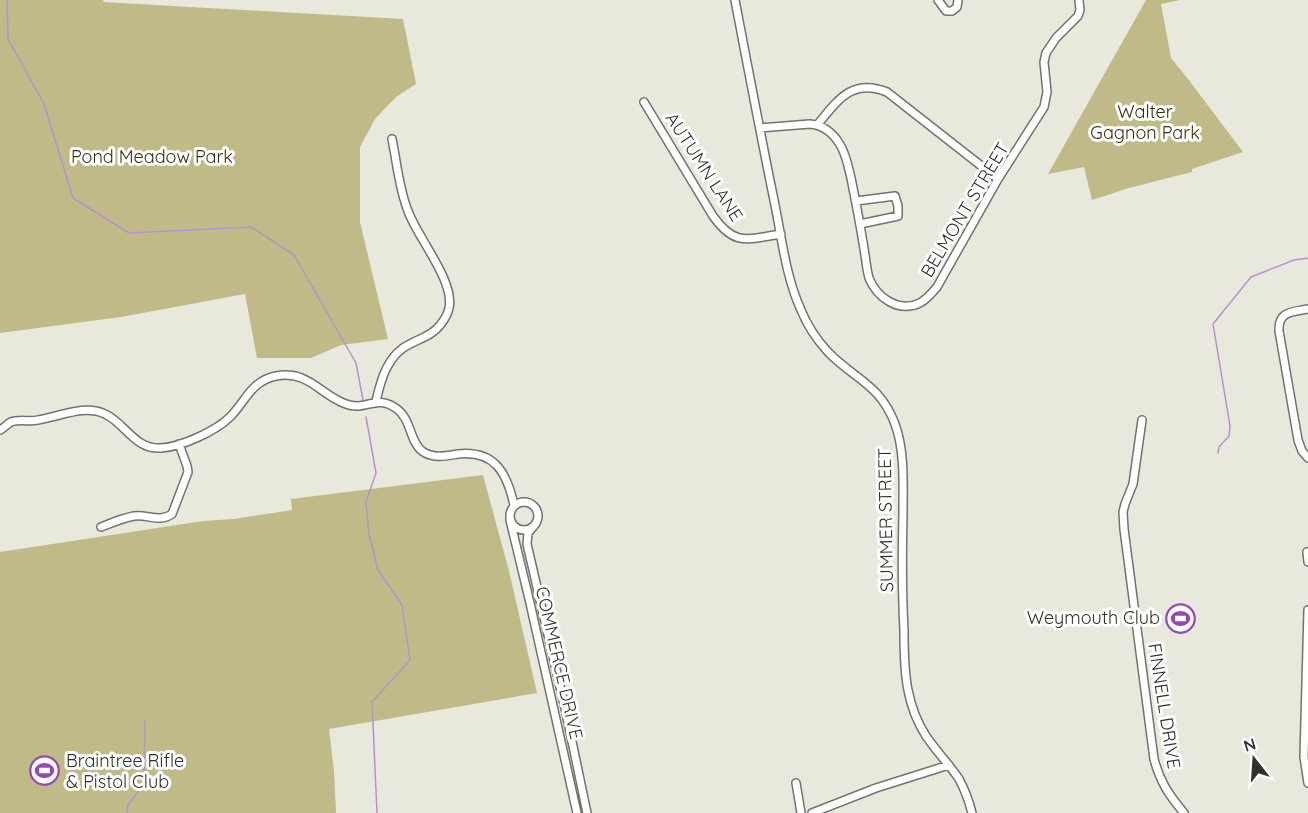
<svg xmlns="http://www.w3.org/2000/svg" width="1308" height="813" font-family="Quicksand,sans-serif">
<rect width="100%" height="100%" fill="#e8e8dd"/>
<path fill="#c0ba89" d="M0,0H103L104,2L403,19L416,84L396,97L375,119L360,147V222L388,339L341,345L311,358H257L245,294L121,317L0,333Z
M1146,0H1180L1161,4L1171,58L1188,79L1243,152L1192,169V172L1129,188L1092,200L1084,167L1048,174Z
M483,475L509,571L537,693L329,729L334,771L336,813H0V552L203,521L234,519L292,510L291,499Z"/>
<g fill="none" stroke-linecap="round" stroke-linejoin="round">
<path stroke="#ba8fd2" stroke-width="1.5" d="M7,0L8,39L44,104L73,198L129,233L251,227L294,255L356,363L363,400
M366,417L376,473L366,502L369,534L378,570L402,605L410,660L372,702L377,813
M1218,453L1219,447L1229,436L1230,426L1213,324L1251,277L1294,260L1308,258
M127,813L128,805L144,783L145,721"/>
<defs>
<path id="minor" d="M735,0C748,68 761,137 775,205C782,240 786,277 801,310C807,325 817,340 828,352C854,379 880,384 895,424C905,451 903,484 903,513C902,553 902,592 904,631C904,651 904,671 908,690C911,706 917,722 926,736C936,751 949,764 959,779C965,790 969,801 972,813
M938,0L946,11H952L957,7L958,0
M644,102L713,216C735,247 747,239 781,234
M818,124C838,100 852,78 887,92L998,179
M760,128L810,124C823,125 832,132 839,143C846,153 848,166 851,178C856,203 861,229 865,255C866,262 867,271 869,278C877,298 899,313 920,303C927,299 932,293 937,287L998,179L1044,107L1047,92L1044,62L1046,53L1056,38L1078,16L1080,10L1079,0
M856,201L895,196L898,206V216L860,224
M1308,309C1292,312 1278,311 1279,331L1298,440L1302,451L1308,458
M376,401C381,379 388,354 410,344C421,338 433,335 441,324C444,320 448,314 449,308C455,281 417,237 408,211C399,189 397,163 392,139
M1142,420L1133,484L1125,504L1123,512L1124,529L1154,759C1160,782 1169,795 1184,813
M0,430C4,428 7,424 11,422C19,419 30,422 38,420C59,417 84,404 105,414C125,423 135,450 161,448C181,447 216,431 230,417C246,401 251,381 276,376C309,370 320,395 346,404C366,412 376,393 397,409C411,419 410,442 422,451C433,459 446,456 458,454C495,450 507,473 514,505
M510 516a14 14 0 1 1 28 0a14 14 0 1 1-28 0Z
M510,520L530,603L577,813
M534,526L528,533L527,544L565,708L587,813
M101,527C111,523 123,518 134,516C148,514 159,523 172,514L188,472L187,466L179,444
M1307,552L1308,562
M1308,610L1304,757L1308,783
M796,783L801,813
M812,813L876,788L949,765"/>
</defs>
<use href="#minor" stroke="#74736a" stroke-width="10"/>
<use href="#minor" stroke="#fff" stroke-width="7"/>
</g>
<defs>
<symbol id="stadium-ring" viewBox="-11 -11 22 22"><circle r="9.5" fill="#fff" stroke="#9449ba" stroke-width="1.5"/><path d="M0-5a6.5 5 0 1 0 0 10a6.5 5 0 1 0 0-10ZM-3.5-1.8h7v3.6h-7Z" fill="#9449ba"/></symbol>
</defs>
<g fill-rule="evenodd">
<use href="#stadium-ring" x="1164" y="602" width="33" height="33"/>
<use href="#stadium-ring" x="28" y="754" width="33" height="33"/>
</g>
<g text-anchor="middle" stroke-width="6" stroke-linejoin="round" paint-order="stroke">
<g font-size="18" fill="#36310c" stroke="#fff">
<text x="1145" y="118">Walter<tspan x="1145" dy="21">Gagnon Park</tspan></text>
<text x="152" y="163">Pond Meadow Park</text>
</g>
<g font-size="18" fill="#30302c" stroke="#fff">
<text transform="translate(704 167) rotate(57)" y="6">AUTUMN LANE</text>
<text transform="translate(965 210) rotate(-59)" y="6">BELMONT STREET</text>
<text transform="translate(886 520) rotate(-91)" y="6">SUMMER STREET</text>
<text transform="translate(559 663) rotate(77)" y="6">COMMERCE DRIVE</text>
<text transform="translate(1164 706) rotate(81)" y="6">FINNELL DRIVE</text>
</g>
<g font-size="18" fill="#30302c" stroke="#fff" text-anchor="end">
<text x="1160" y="624">Weymouth Club</text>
<text x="66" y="767" text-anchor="start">Braintree Rifle<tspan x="66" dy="21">&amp; Pistol Club</tspan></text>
</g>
</g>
<g transform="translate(1254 759) rotate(343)" stroke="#ffffff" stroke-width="4.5" paint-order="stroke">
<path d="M0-4.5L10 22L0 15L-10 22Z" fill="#30302c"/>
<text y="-9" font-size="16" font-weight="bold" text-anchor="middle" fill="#30302c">N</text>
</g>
</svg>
